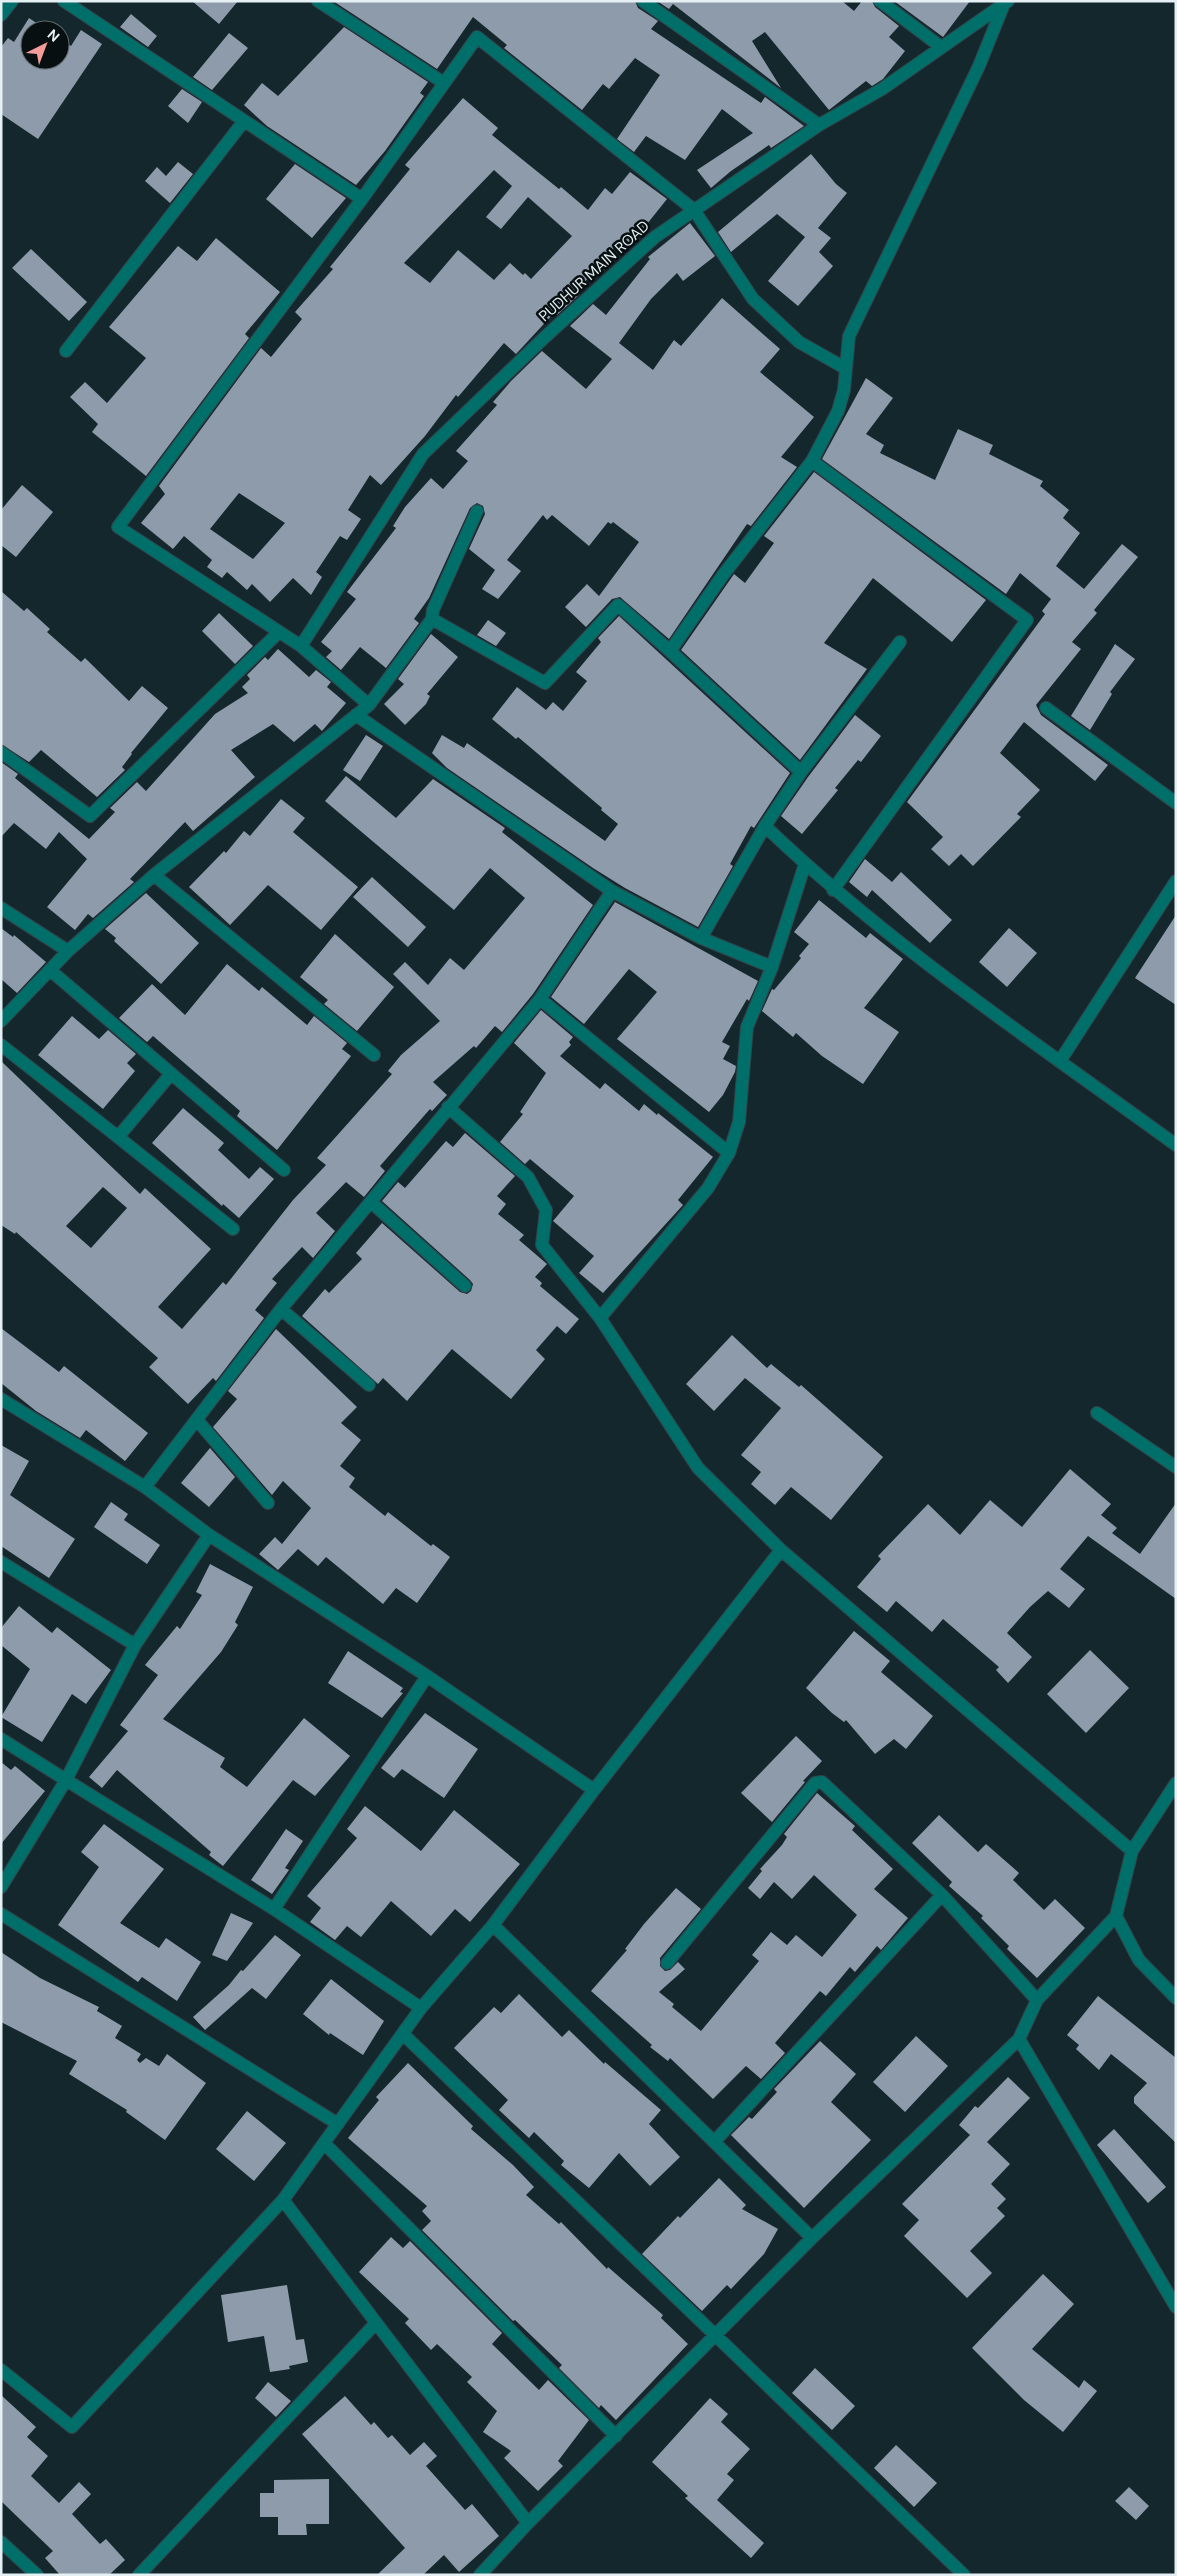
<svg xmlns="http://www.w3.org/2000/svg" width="1177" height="2576" font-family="'DM Sans',sans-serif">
<rect width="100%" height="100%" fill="#14272d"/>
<path fill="#8e9baa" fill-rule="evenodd" d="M192,1H238L219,24Z
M333,1H635L638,8L658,21L651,29L761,103L765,97L804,126L771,148L769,145L731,171L711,188L697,170L753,133L722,109L685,160L646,136L634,152L617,139L660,75L635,58L609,89L603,84L582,110L504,48L507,45L473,17L437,69Z
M657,1H842L854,11L862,1H872L875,7L899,26L889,37L905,51L883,79L872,86L866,81L829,110L765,32L752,41L781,88L673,4L669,9Z
M894,1H970L943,37Z
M131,14L157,36L148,47L120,27Z
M29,18L47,30H30V60H60V39L71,46L81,30L102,44L38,139L1,114V47L8,38L14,42Z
M344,27L428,82L420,93L424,96L385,151L356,185L267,126L244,105L262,83L278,96Z
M229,33L248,48L212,90L193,77Z
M182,89L202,102L188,123L168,106Z
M463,98L498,128L492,135L559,189L561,187L588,210L605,188L612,194L630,172L667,199L631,244L623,237L577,291L580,294L557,315L554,313L516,354L504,343L458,397L456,395L425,436L381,485L370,475L348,510L361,519L347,540L340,536L316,572L322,577L311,595L293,578L270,602L252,584L247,590L227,572L222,578L207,567L212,560L184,536L173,549L141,523L165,494L159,486L261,348L271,357L302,319L295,312L333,269L330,267L410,169L405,165ZM494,170L512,186L486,217L501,229L528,197L572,236L531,279L525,273L523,275L510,263L494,280L458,250L430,283L404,263ZM239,493L285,523L253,559L210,529Z
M811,154L836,184L847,193L818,228L831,238L819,252L833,266L798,306L768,281L805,237L777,214L731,252L718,232Z
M178,162L193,174L170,203L145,181L157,167L166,176Z
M295,164L346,198L312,238L266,199Z
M690,223L715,256L683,281L677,273L651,299L619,343L653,370L674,340L681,346L722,298L780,349L760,372L814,417L781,457L797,467L751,526L747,524L669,639L620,597L612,599L586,627L565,607L587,584L599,596L639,542L613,522L611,524L608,522L589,546L552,515L547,520L543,515L507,560L521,571L498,599L482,589L495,570L469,549L485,514L483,506L477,503L470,508L429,598L414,619L419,623L386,668L360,647L341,670L326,657L332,651L321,642L356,599L347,592L396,528L393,526L405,507L431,478L443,489L468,461L456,451L497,405L493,402L511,381L542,351L586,389L612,359L570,326L593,304L606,315L650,259L648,257Z
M216,238L280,292L245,334L249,338L146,476L92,432L98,424L70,397L85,382L107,403L146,358L109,327L178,246L197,261Z
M31,249L87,302L69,321L12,268Z
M866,378L893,398L866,434L884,445L880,453L935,480L958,429L993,445L989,454L1043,481L1040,486L1069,510L1063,518L1080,533L1056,566L1084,589L1122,544L1138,557L1094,610L1097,613L1072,642L1081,649L1036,705L1041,715L1108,765L1095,781L1024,722L1000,753L1040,790L1017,814L1021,817L973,866L961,854L949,866L931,849L943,837L907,802L1045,614L1042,611L1051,599L1020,573L1006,594L822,459Z
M814,472L986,600L952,642L873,578L824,643L867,669L800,760L681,650L734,574L745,583L774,543L764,536Z
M22,485L53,512L16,557L1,545V510Z
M1,591L24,611L27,608L50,629L47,632L81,662L85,658L129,701L142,686L168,708L131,753L132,754L122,767L125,770L97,797L41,750L29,762L1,744Z
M219,613L253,646L235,664L202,631Z
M619,616L790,773L754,828L751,826L730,864L733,866L698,927L625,888L593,868L447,768L432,753L442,735L464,748L467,743L605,841L618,824L601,810L602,808L518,737L516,739L492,719L517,687L546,710L553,702L563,711L587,681L576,672L601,642L598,638Z
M488,620L506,633L496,646L477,635Z
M431,634L458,657L427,694L430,696L426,704L405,725L384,704L404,684L398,679Z
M1115,644L1135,659L1110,692L1112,694L1090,730L1071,716Z
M278,649L309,677L316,670L331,682L327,687L346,703L322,731L315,724L294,742L273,724L231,750L255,777L193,831L185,822L130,879L134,882L93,918L88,914L75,930L47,907L87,859L59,832L46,849L14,823L1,837V762L18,774L15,778L89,839L115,812L110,808L137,782L146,791L215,714L248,693L242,687L250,679L247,675L265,657L268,660Z
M855,715L881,736L861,762L858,760L835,788L838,790L802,834L781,816L808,777Z
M366,735L383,746L360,781L343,770Z
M346,776L396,818L433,779L505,828L502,832L593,905L533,994L502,1032L495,1026L476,1048L474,1046L433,1082L447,1095L432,1111L430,1109L380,1166L385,1171L364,1197L346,1182L316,1213L335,1231L313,1258L302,1247L272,1279L277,1283L255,1310L264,1318L216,1381L213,1378L188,1404L149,1367L158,1358L16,1232L15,1234L1,1225V1061L140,1194L145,1188L211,1249L158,1307L182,1329L223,1282L226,1285L293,1200L326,1165L317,1158L392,1074L388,1071L401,1055L440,1021L393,974L405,962L428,985L450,958L464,970L525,898L490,868L454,910L325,801ZM103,1187L127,1208L91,1248L66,1226Z
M281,799L305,818L293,832L358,887L321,930L268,885L230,925L189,887L224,851L226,853L244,831L250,836Z
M865,859L892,882L901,872L952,920L930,943L872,890L867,897L849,882Z
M372,877L426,927L408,947L353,897Z
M146,893L199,943L161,984L114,941L116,938L105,929Z
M819,900L866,938L870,933L903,959L864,1008L899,1032L863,1084L822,1056L796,1033L793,1037L762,1011L772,989L774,990L801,958L799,956L809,944L794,932Z
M615,902L758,981L749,1001L747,999L722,1042L730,1046L723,1059L736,1066L735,1072L723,1095L709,1112L617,1039L657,992L629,969L584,1024L551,997Z
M1176,915V1005L1135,978Z
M1,928L13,937L14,935L46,962L17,993L1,979Z
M1009,928L1037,953L1007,987L979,962Z
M335,934L394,987L357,1031L324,1004L328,1000L300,977Z
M227,964L259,991L262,987L307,1025L314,1016L347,1043L342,1049L351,1056L277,1150L237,1116L240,1111L153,1036L147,1042L119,1018L152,984L185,1015Z
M541,1010L573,1037L569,1042L571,1045L560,1056L600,1089L605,1083L639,1111L644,1104L657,1115L658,1113L713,1157L678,1200L683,1205L603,1293L579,1273L594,1256L553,1221L574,1196L530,1159L525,1164L500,1142L523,1114L520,1112L546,1073L514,1043Z
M72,1016L99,1039L108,1030L136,1054L127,1063L135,1071L103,1109L38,1055Z
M183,1108L224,1143L218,1150L249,1179L260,1167L274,1179L239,1218L223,1204L222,1206L152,1143Z
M465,1133L515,1176L497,1196L506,1204L498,1214L524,1235L519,1240L547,1264L535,1277L542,1283L540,1286L579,1319L566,1334L557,1326L536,1350L545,1359L511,1399L452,1349L407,1401L383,1378L378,1384L302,1316L325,1289L329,1293L362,1259L356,1253L382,1223L460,1292L467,1294L471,1291L473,1284L470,1280L382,1201L398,1182L405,1188L446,1141L453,1147Z
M1,1328L59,1372L64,1366L148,1433L125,1461L86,1430L80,1438L36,1411L1,1383Z
M276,1329L357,1407L341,1423L361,1440L340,1466L355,1478L349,1487L385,1516L388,1512L431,1546L433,1544L450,1557L417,1603L396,1588L383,1604L326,1557L318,1566L298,1549L278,1570L259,1554L275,1537L282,1544L311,1508L283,1481L272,1495L213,1427L237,1399L228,1391Z
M732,1335L767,1368L771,1364L799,1387L801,1385L883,1457L831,1520L791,1487L775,1505L751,1484L761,1472L741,1455L781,1408L745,1378L714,1411L686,1384Z
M1,1445L29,1461L10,1495L75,1539L49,1578L1,1546Z
M210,1448L235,1477L209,1507L181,1483Z
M1070,1469L1111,1504L1101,1515L1117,1528L1112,1533L1140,1554L1176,1503V1599L1088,1536L1060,1569L1085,1589L1069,1608L1048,1591L1030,1607L1007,1633L1032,1657L1008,1683L996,1670L999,1667L943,1619L932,1632L896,1601L887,1612L857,1587L881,1559L878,1556L928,1504L960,1535L990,1500L1022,1527Z
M111,1502L128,1514L124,1520L160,1545L147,1564L94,1527Z
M210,1564L253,1587L235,1622L238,1625L221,1652L163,1719L225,1758L220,1767L247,1787L304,1718L350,1756L315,1796L293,1780L223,1866L209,1855L211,1852L117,1770L102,1788L89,1777L128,1731L120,1725L158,1675L145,1665L177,1626L180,1629L202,1595L196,1592Z
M19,1606L52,1633L57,1627L111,1670L86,1704L72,1694L42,1742L1,1717L30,1669L1,1645V1628Z
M854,1631L890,1661L881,1672L933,1716L906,1749L894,1739L875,1754L846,1720L844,1722L832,1713L806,1688Z
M1090,1650L1129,1688L1086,1733L1047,1694Z
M348,1651L403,1688L400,1692L403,1693L382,1718L328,1683Z
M425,1713L478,1749L444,1798L402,1769L394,1778L381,1768Z
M796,1736L822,1761L803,1781L805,1782L772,1822L741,1793Z
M1,1762L11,1770L15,1766L45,1791L1,1844Z
M817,1793L855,1826L852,1830L893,1869L874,1889L908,1918L881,1950L877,1946L855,1972L850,1967L826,1996L820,1991L775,2043L785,2053L761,2079L746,2066L713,2099L670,2058L668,2061L650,2047L652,2045L591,1991L627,1950L625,1949L644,1924L676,1888L701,1909L660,1958V1966L665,1971L670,1970L678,1962L685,1969L659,1992L674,2004L672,2007L701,2031L759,1961L752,1955L771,1932L787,1945L796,1935L822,1957L857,1915L814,1875L792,1899L774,1882L760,1899L748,1888L762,1871L760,1869L782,1845L787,1837L784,1834Z
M365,1806L421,1851L454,1810L520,1864L470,1922L455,1909L431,1936L391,1901L361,1937L347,1926L335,1940L310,1922L321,1908L307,1896L357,1838L347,1829Z
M939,1815L978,1852L986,1844L1019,1873L1013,1880L1044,1910L1055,1899L1085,1928L1037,1978L1007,1949L1009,1946L981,1918L983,1916L949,1886L952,1882L912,1843Z
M104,1824L164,1869L120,1923L159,1948L166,1938L201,1962L177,2001L142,1977L138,1982L58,1925L99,1867L81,1852Z
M286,1829L303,1841L285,1868L289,1870L272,1894L251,1880Z
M231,1913L253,1923L227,1961L212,1955Z
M275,1935L301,1955L266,1999L252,1988L205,2030L193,2017L229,1985L241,1970L243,1971Z
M1,1952L40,1978L99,2007L97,2011L122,2026L115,2038L141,2054L137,2060L140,2063L146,2058L159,2066L167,2054L206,2083L165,2140L126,2112L127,2110L69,2074L77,2061L1,2022Z
M331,1979L384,2021L363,2055L330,2033L329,2035L303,2014Z
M519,1994L562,2037L569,2030L604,2064L605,2062L661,2110L649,2124L680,2157L650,2186L619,2153L589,2188L561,2165L564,2161L534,2132L529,2138L499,2110L508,2100L454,2048L494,2007L501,2013Z
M1098,1996L1176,2058V2143L1134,2103V2097L1147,2083L1111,2054L1099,2070L1076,2049L1079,2045L1067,2035Z
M916,2036L948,2066L905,2112L873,2082Z
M820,2041L856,2074L831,2102L871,2140L804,2208L731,2135L749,2117L752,2119L777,2092L774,2089Z
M408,2063L473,2126L471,2129L513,2165L534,2187L526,2195L559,2224L561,2222L607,2269L608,2267L663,2315L661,2318L688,2344L616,2420L601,2405L599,2408L559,2368L562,2365L515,2320L513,2321L422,2230L431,2221L422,2211L427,2206L348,2138L379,2100L376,2097Z
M1008,2077L1030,2098L987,2142L1010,2164L991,2184L1006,2199L997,2208L1005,2216L970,2251L992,2273L967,2298L904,2236L919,2220L902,2204L970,2135L959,2125L975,2106L978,2108Z
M247,2111L286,2143L254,2181L216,2149Z
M1114,2129L1166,2187L1148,2203L1097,2145Z
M719,2178L746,2205L742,2209L778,2229L764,2254L731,2289L727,2285L702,2311L642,2254L678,2216L680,2218Z
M391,2237L403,2248L410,2241L502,2333L492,2344L539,2390L548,2380L589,2420L558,2461L563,2466L538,2491L504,2458L511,2451L483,2432L497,2411L467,2382L472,2377L437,2344L431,2350L405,2323L409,2319L359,2272Z
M1043,2274L1074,2304L1032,2349L1079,2388L1084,2380L1097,2391L1063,2432L1024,2400L972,2348Z
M287,2285L296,2340L304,2339L308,2362L289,2366L290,2369L270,2372L264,2336L228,2342L221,2295Z
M815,2368L855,2406L832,2430L792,2393Z
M268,2382L291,2401L276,2417L255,2398Z
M1,2395L36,2427L27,2437L48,2456L31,2476L59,2503L79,2482L91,2494L72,2514L100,2544L106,2539L125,2560L109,2575H60L45,2558L53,2551L1,2501Z
M345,2396L371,2425L374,2422L388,2438L392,2435L410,2455L424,2442L437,2456L426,2466L465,2510L472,2504L499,2536L459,2572L444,2555L423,2575H377L405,2548L302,2434Z
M710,2398L728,2414L721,2422L750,2449L727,2474L734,2480L717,2500L764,2543L751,2558L685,2498L688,2496L652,2462Z
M896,2445L937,2483L914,2507L874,2468Z
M329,2479V2524H306L307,2535H278V2517H260V2493H274V2480Z
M1129,2487L1149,2506L1136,2520L1115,2501Z"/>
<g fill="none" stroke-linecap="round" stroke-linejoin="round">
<defs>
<path id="minor" d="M64,1L362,199
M318,1L444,83
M643,1L819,125
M880,1L941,47
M1004,4L979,66L849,336L844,390L838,411L812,461L723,575L670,651L801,772L765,826C890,946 1036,1043 1176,1145
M1,15L12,1
M66,351L244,121
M845,368L799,342L753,299L694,210L477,37L362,199L118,527L301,646L423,454L545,337L655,237L819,125L882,89L1008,1
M812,461L1027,620L833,890
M432,619L545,683L618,605L670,651
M369,705L432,619L433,610L477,511
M1046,708L1176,803
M1,752L90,816L278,633
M801,772L900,642
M154,875L374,1055
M612,891L701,938L765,826
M1,908L68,951
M701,938L772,967
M50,970L284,1170
M540,999L729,1153L739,1122L747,1027L772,967L805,864
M1,1021L68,951L154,875L369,705L301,646
M1,1045L118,1137
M1060,1061L1176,881
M170,1075L118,1137L233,1229
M448,1107L528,1177L546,1210L542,1245L600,1318L698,1468L781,1550
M371,1202L465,1286
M281,1309L369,1385
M600,1318L708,1188L729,1153
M1,1399L145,1487L209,1535L135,1645L66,1780L1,1739
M1097,1413L1176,1467
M197,1420L268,1503
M145,1487L281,1309L540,999L612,891L356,715
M209,1535L427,1676L594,1790L493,1925
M1,1562L135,1645
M1176,1783L1132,1851L1116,1916L1139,1960L1176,1998
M594,1790L781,1550L1132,1851
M1,1887L66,1780L274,1909L421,2008L493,1925L812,2238L1019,2039L1037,2000L1116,1916
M274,1909L427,1676
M1,1914L338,2124
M667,1963L815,1783L822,1782L942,1895L1037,2000
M421,2008L283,2200L528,2523L812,2238
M403,2034L964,2575
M1019,2039L1176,2307
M714,2142L942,1895
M324,2143L616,2436
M1,2370L72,2427L283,2200
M1,2542L37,2575
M139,2575L376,2323
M480,2575L528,2523"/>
</defs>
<use href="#minor" stroke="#314349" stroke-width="14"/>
<use href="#minor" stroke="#006e69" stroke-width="12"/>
</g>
<g text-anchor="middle" stroke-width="5" stroke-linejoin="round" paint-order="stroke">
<g font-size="15" fill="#e4f0f4" stroke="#070f11">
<text transform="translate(594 271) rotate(-42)" y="5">PUDHUR MAIN ROAD</text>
</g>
</g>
<rect width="1177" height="2576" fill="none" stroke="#e4f0f4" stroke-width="5"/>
<g transform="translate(45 45) rotate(42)"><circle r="24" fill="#070f11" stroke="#5f696c"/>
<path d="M0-4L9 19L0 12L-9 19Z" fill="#f59b9a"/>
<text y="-8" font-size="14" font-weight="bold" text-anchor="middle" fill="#e4f0f4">N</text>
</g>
</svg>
